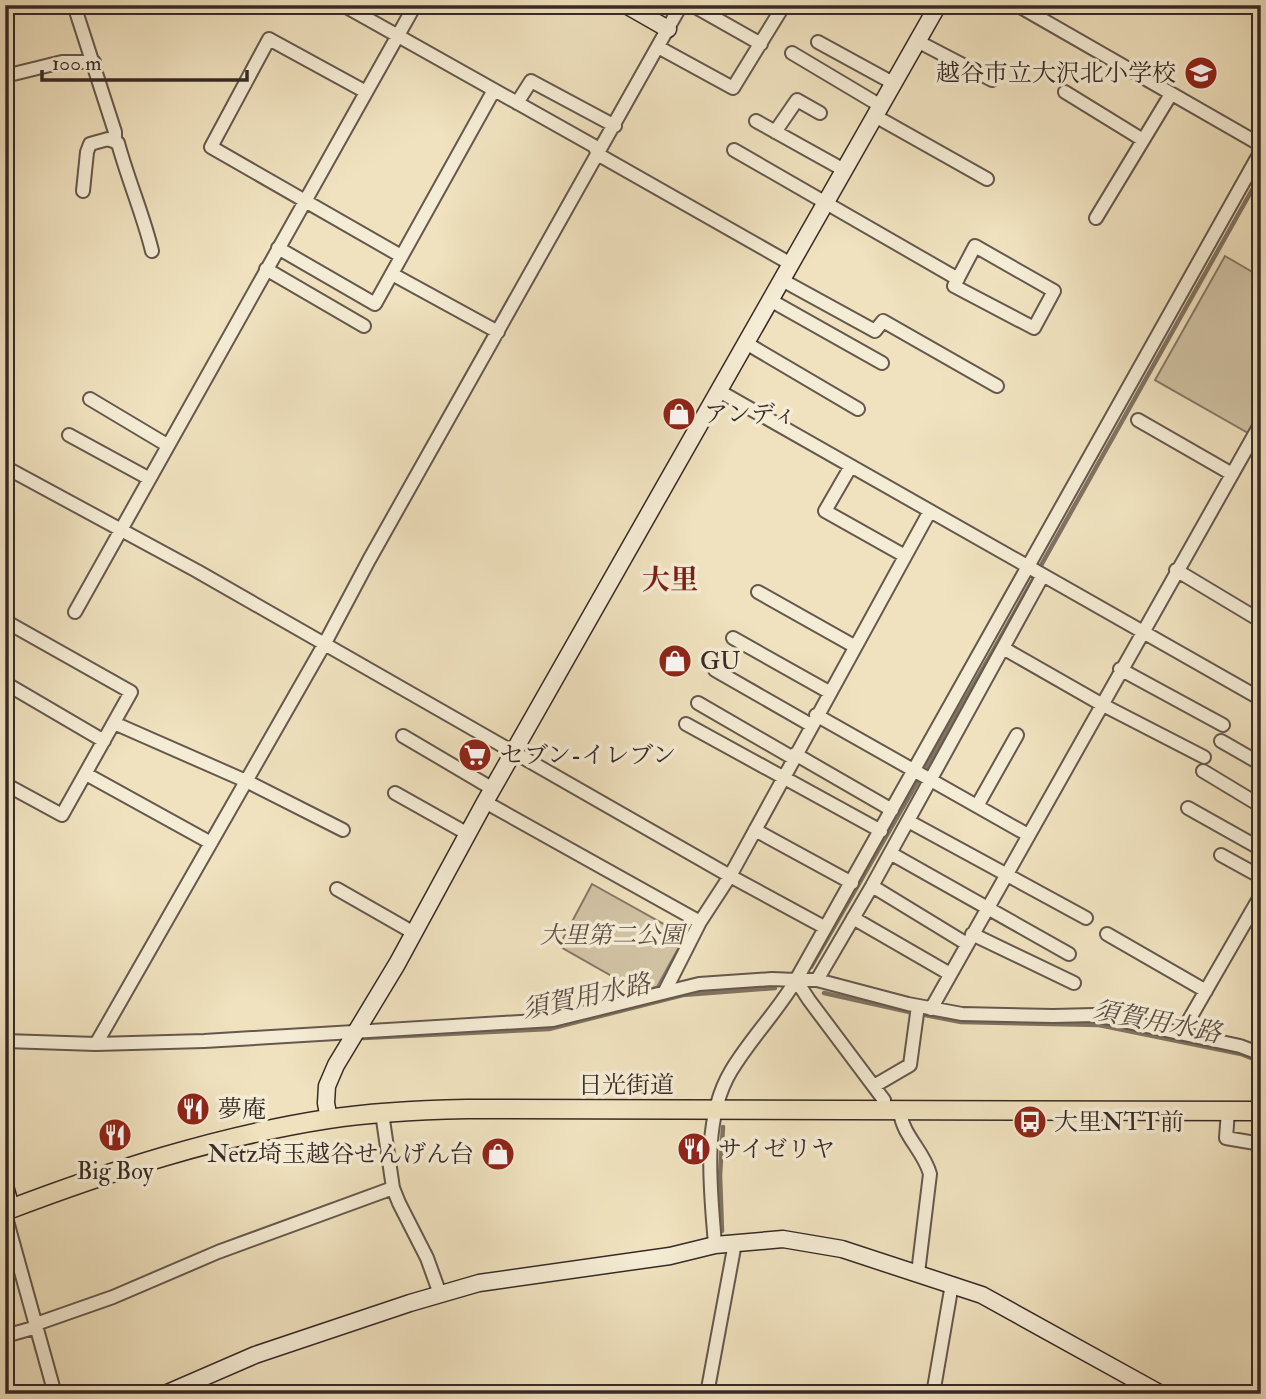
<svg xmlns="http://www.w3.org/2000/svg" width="1266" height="1399" font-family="'IM FELL Double Pica','Noto Serif JP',serif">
<rect width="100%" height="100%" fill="#f0e2bf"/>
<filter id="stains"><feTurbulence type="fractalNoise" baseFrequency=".00286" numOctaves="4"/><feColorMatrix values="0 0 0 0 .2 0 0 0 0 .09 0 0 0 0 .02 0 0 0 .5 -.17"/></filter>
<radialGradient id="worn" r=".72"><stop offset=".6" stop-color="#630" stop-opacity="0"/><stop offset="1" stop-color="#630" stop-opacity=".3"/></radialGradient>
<path fill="#d1c3a5" stroke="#847665" stroke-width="2" d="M1225,256L1261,277V411L1248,433L1155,380Z
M592,884L685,936L657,987L638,991L559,946Z"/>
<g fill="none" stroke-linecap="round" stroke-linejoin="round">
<path stroke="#807362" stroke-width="4.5" d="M811,967L994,649L1261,174
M824,993L914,1013
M920,1014L961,1022L1099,1025L1241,1054L1261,1062
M363,1038L549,1029L683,995L775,988
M722,1231L720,1175L723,1127"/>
<defs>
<path id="street" d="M74,5L115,132V142
M343,5L594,146L599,155L791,264
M692,5L761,44
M1017,5L1261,145
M917,41L992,80
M818,42L893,83
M658,47L733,88L784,5
M792,53L881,106
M5,76L62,62H94
M366,92L269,39L211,147L401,256
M1065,92L1143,140
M517,103L531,81L615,126
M875,116L987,179
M756,121L844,170
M775,132L797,100L820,113
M734,150L958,279
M83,191L87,152L90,144L108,139L118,143C128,180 143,214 152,251
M1096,218L1171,94
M975,246L1054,291L1034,328L954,286Z
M278,248L375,304L494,90
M266,269L364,326
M392,274L498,332
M782,280L875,331L883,321L997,386
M770,300L882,363
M746,343L858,409
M719,391L1261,699
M90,399L167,445
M1138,420L1232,474
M69,435L148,478
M851,466L825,511L905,556
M5,467L197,571L730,876L824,927
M1176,570L1261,621
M758,592L854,646
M75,612L415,5
M5,621L131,692L62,815L5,784
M733,638L829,692
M1003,648L1101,704L1204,757
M1120,669L1223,725
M715,670L811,725
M5,683L104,741
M698,703L793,758
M816,715L1028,835
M114,723L246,781L343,830
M686,724L881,831
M403,736L493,789
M1221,741L1261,764
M795,754L892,810
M1203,771L1261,806
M86,774L211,843
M395,793L468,834
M485,802L700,922
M977,806L1017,735
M1188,808L1261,849
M908,821L1086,918
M755,830L852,883
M890,853L1069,954
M1221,855L1261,877
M872,886L967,944
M337,889L414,933
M853,918L950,974
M972,934L1074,983
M1107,934L1206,991
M796,980H817L908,1004L962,1014L1053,1016L1095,1015L1240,1046L1261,1054
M817,980L872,886L1043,575
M665,991L700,922L730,876L930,511
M931,1009L1261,423
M1182,1032L1261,895
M5,1041L96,1044L204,1041L553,1020L699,984L772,979L796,980L809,1000L884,1100V1111
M96,1044L325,643L369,560L681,5
M874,1086L910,1065L918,1006
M900,1111C902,1135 924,1151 930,1174L918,1273
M1228,1111L1226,1138L1261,1144
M382,1113L393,1188L399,1203L427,1258L440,1294
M5,1214L55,1394
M715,1245C711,1190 701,1121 731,1071C750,1039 777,1012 796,980L1261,151
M36,1324L113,1297L218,1252L393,1188
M5,1336L37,1327
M708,1391L725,1394
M707,1394L735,1243
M933,1394L952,1284"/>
<path id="secondary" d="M626,5L668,29
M329,1119L326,1103L327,1086L336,1065L397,964L485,802L938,5
M5,1186L11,1208
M165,1394L255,1355L410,1303L479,1283L670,1256L715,1245L783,1239L842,1249L982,1295L1161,1394"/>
<path id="primary" d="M5,1211C110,1171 218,1136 328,1119C374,1112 421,1110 467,1109L1261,1111"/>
</defs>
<use href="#street" stroke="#65584c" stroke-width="16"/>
<use href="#secondary" stroke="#372a25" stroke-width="19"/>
<use href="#primary" stroke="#372a25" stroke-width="21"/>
<use href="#street" stroke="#f5ecd5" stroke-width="12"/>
<use href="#secondary" stroke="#f5ecd5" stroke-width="16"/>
<use href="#primary" stroke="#f0e2bf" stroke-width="18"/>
</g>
<defs>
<symbol id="school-disc" viewBox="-11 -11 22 22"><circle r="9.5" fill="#8f2418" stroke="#f5ecd5"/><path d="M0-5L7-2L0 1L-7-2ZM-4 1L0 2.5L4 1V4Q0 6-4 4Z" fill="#fff"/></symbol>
<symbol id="shop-disc" viewBox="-11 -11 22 22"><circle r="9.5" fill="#8f2418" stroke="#f5ecd5"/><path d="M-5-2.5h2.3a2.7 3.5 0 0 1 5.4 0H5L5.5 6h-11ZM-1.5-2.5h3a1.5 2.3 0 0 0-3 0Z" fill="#fff"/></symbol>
<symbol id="supermarket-disc" viewBox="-11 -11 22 22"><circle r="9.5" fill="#8f2418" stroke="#f5ecd5"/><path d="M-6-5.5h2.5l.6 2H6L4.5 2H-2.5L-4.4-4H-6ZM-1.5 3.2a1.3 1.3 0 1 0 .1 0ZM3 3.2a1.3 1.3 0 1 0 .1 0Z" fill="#fff"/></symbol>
<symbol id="restaurant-disc" viewBox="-11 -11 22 22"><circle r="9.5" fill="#8f2418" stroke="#f5ecd5"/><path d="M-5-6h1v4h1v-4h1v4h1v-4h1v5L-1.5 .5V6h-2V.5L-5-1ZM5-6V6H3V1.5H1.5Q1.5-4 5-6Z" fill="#fff"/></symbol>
<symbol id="bus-disc" viewBox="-11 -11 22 22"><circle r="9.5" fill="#8f2418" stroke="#f5ecd5"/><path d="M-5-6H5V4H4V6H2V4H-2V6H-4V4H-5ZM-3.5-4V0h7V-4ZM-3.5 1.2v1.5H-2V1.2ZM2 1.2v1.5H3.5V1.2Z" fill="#fff"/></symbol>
</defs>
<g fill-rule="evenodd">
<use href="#school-disc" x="1182" y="54" width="38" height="38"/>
<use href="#shop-disc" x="660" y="395" width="38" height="38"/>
<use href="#shop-disc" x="656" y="642" width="38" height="38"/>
<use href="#supermarket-disc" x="456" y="736" width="38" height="38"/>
<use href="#restaurant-disc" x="174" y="1090" width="38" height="38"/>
<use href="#bus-disc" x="1011" y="1103" width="38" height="38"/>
<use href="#restaurant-disc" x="96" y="1116" width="38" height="38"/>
<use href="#restaurant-disc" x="675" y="1130" width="38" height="38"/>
<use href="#shop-disc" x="479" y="1135" width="38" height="38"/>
</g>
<g text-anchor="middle" stroke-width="7" stroke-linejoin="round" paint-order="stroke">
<g font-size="24" fill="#372a25" stroke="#f5ecd5" text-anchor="start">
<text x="1176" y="81" text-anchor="end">越谷市立大沢北小学校</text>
<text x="704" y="422">アンディ</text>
<text x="700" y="669">GU</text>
<text x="500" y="763">セブン-イレブン</text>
<text x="218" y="1117">夢庵</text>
<text x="1054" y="1130">大里NTT前</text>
<text x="718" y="1157">サイゼリヤ</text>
<text x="474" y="1162" text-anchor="end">Netz埼玉越谷せんげん台</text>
<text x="115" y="1179" text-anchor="middle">Big Boy</text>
</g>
<g font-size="24" font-style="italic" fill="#5e5045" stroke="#f5ecd5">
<text x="612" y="943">大里第二公園</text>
</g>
<g font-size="24" fill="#372a25" stroke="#f5ecd5">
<text x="626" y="1093">日光街道</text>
</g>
<g font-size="26" font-style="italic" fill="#5c4e44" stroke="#f5ecd5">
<text transform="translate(586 996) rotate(-12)" y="9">須賀用水路</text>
<text transform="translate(1157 1021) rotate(11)" y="9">須賀用水路</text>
</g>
<g font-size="28" font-weight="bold" fill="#7a1f14" stroke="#f5ecd5">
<text x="670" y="589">大里</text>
</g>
</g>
<rect width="1266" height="1399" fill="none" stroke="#f0e2bf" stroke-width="28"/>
<rect x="7" y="7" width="1252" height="1385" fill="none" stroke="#372a25" stroke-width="3.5"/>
<rect x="14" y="14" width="1238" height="1371" fill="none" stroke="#372a25" stroke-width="2"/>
<path d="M42 70v10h205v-10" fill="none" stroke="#372a25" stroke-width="3.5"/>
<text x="52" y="70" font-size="21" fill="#372a25" stroke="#f5ecd5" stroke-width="5" paint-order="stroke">100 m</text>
<rect width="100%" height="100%" filter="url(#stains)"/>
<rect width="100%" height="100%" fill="url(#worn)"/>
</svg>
